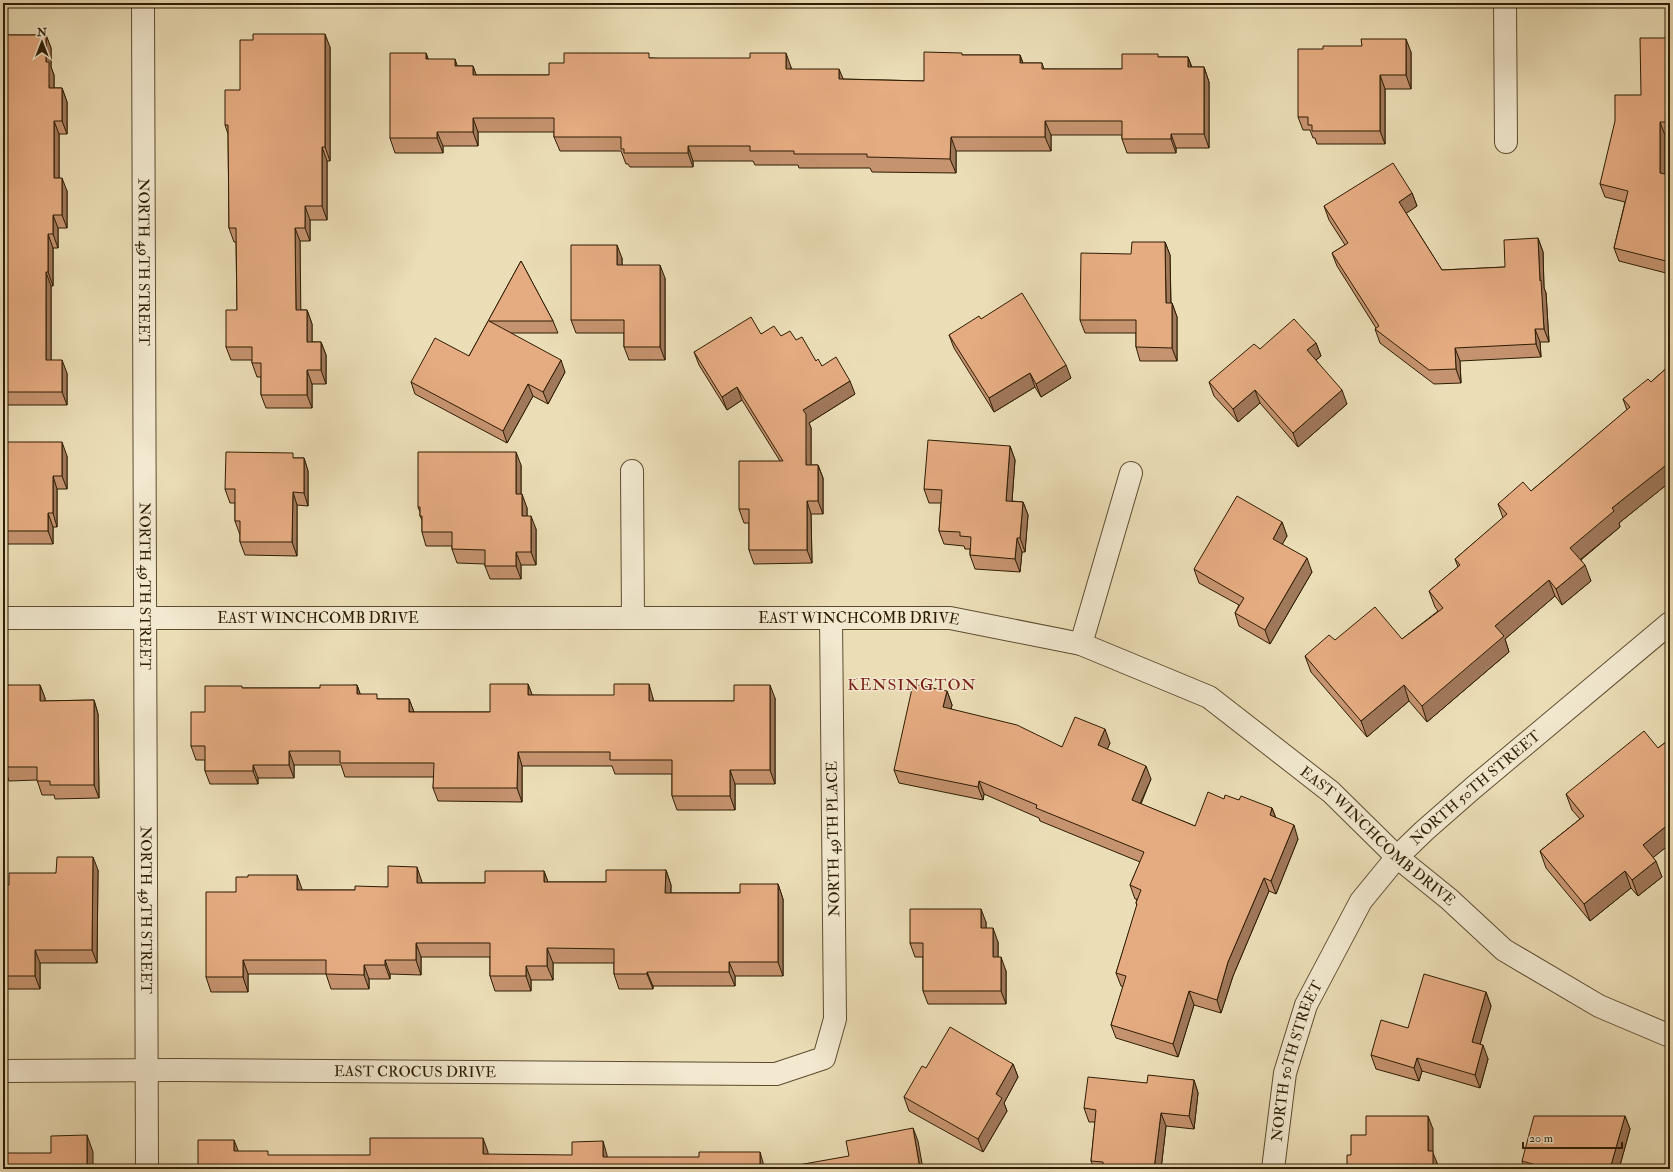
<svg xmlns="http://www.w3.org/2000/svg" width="1673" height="1172" font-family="'IM FELL Double Pica',serif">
<rect width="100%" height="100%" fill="#ebddb6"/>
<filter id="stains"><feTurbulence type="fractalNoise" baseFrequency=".005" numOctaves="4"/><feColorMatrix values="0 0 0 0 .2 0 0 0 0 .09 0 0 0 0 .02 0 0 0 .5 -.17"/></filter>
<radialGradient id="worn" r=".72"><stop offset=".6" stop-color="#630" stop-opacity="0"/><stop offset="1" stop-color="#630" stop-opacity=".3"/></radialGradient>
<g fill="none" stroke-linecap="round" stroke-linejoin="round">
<defs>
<g id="minor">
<path id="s1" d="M143,3L147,1169"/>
<path d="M1505,3L1506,142"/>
<path d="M632,471L633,618"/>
<path id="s2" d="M3,618H950L1081,644L1209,697L1331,792L1397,857L1449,899L1504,950L1599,1006L1670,1036"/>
<path d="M1081,644L1131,473"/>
<path id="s3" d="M3,1071L178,1070L776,1074L824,1058L835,1019L831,618"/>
<path id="s4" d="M1273,1169L1285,1073L1306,1005L1361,901L1397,857L1424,831L1473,788L1670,623"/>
</g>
</defs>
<use href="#minor" stroke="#5d4d30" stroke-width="24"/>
<use href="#minor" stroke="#f2e9d0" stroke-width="22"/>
</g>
<path fill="#c5936f" stroke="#2e1d04" d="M3,35H46L51,48V67L54,75V88H62L67,102V134H59V178L67,191V228H58V248H53V286H51V360L67,373V405H3Z
M1670,38V135H1665V174L1670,175V274L1619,261L1614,248L1625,202L1605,197L1600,184L1641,95Z
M330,47V161H327V220H310V241H300V310H307L312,324V342H321L326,355V384H312V408H266L261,395V377H257L252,363V360H231L226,347L237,310L236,242H234L229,228L228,134L225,125Z
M1411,52V89H1385V144H1317L1315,138H1313L1310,130H1303L1298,117Z
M426,53L428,59L457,66H473L476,75H549L564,63L651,58L791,67V69L843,79L924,81L963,55H1020L1023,63H1042L1044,69H1122L1159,57H1188L1192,67H1204L1209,82V148H1176V153H1127L1122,139V135H1051V151H956V173L872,172L870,168H799L798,165H755L753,161H693V167H630L628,164H626L621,151H560L554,137V132H478V146H443V153H395L390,138Z
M1412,193L1417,206L1406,213L1442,270L1505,267L1538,238L1543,252L1544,288L1546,293L1549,342H1540L1541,357L1460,361L1461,383L1434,384L1380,343L1375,329L1376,328L1337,266L1332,253L1345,245L1329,220L1324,206Z
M1165,242L1170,255L1171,303H1172L1177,317V361H1140L1136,347V333H1085L1080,320L1131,254Z
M622,258V265L665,278V360H629L624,347V333H576L571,320Z
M521,261L553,321L558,333H511L565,372L548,404L533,396L507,443L415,394L411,382L469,356Z
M981,319L1071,378L1041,397L1035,387L994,412L954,348L949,335Z
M761,334L781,336L796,340L816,361L855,394L809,423L811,428V465H818L823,478V514H811L812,563L754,564L749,550V523H744L739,509L780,461L742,400L727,410L699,365L694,352Z
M1316,343L1321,356L1316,360L1347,404L1298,447L1260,403L1238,422L1214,396L1209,382L1260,349Z
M1670,365V482L1619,523L1620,527L1581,560L1591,581L1562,605L1555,596L1505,639L1509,652L1427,722L1409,701L1367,737L1311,672L1305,656L1335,640L1402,639L1438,611L1435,607L1429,591L1458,567L1455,559L1503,518L1498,504L1531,491L1627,410L1623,399L1651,382Z
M3,442L67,456V489H57V527H53V544H3Z
M1010,446L1015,460L1012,501L1023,502L1028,515L1025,552H1022L1020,572L975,569L970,555V549H965L964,546L944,544L939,531L941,503H929L924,489Z
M294,458H304L308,471V506L297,505V556L245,555L240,542V535L235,521V503H230L225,489Z
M521,465V494L527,508V516L536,529V565H521V579H490L485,566V564L457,563L452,549V546H426L422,532V520L420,516V512L418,507Z
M1282,522L1287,536L1282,544L1312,572L1270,644L1239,626L1235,613L1239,605L1199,583L1194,569Z
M528,684L532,695L653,698V701H734L775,698V784H735V810H677L672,796V774H615L612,766H522V802L438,801L433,788L434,777H345L341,765H294V778H258V784H210L205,771V760H196L191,746L205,712L243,688H320L357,685L360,694L379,699H409L414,712H490Z
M40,685L45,698V701L94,700L98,714L99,798L55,799L54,795H42L37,780L9,781L4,766H3V692Z
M947,691L952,705L951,709L1062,747L1110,743L1107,749L1151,779L1141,804L1195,826L1224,799L1239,800L1272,808L1276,818L1298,839L1276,894L1269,891L1233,976L1221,1013L1194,1005L1178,1057L1116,1038L1111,1025L1123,987L1121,986L1116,973L1137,906L1136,903L1137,899H1135L1130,885L1140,862L1040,821L1039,818L984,794L983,800L899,783L894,770Z
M1670,739V844L1653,857L1662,877L1638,896L1631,888L1590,921L1546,868L1540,851L1580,819L1572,810L1566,794L1658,748Z
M98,870L97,963H40V989H3V885H9L56,873Z
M666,870L671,885V893H740L778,884L783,899V976H735V986H653V989H619L614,974V963H553V980H531V991H495L490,976V957H421V975L390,974V979H369V989H331L326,974H248V992H211L206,977L236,892L248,877L302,890H355L388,887L422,882V883H485L544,871L548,882H606Z
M986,922V928L998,942V957L1006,971V1004H928L923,991V957H915L910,943Z
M1486,992L1491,1006L1480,1044L1488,1059L1480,1088L1422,1071L1419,1081L1376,1069L1371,1055L1408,1028Z
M1013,1064L1018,1077L1004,1103L1007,1111L983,1152L909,1111L904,1097L926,1068Z
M1194,1080L1198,1093L1194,1129L1166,1126L1161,1169H1094L1091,1161L1095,1122H1089L1084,1108L1147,1083Z
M1625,1116L1630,1129L1619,1169H1524L1522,1161Z"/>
<path fill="#a0785a" stroke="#2e1d04" d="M325,34L330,47V161L325,147Z
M46,35L51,48V67L54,75V102L49,88L46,62Z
M1406,39L1411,52V89L1406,75Z
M426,53L431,67L426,59Z
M786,53L791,67V83L786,69Z
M1020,55L1025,69L1020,63Z
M1188,57L1193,72L1188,67Z
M455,59L460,74L455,66Z
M473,66L478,80L473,75Z
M1204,67L1209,82V148L1204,134Z
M839,69L845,83L839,79Z
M1380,75L1385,89V144L1380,131Z
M62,88L67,102V134L62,121Z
M473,118L478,132V146L473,132Z
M54,121L59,134V191L54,178Z
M1045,121L1051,135V151L1045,137Z
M1660,122L1665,135V186L1660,173Z
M437,132L443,146V153L437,138Z
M1171,134L1176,148V153L1171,139Z
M951,137L956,151V173L950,159Z
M688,146L693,161V167L688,153Z
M322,147L327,161V220L322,206Z
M62,178L67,191V228L62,215Z
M1412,193L1417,206L1404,215L1399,202Z
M305,206L310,220V241L305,228Z
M53,215L58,228V248L53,234Z
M295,228L300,241L301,324L296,310Z
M48,234L53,248V286L48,272Z
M1538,238L1543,252L1544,288L1546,293L1549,342L1544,329L1540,281Z
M1165,242L1170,255L1171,317L1166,303Z
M617,245L622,258V278L617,265Z
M660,265L665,278V360L660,347Z
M46,272L51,286V373L46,360Z
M1172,303L1177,317V361L1172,348Z
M307,310L312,324V355L307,342Z
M1535,329L1540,342L1541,357L1536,344Z
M321,342L326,355V384L321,370Z
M1316,343L1321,356L1312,363L1307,350Z
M1455,348L1460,361L1461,383L1456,369Z
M62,360L67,373V405L62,392Z
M561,360L565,372L548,404L543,392Z
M1066,365L1071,378L1041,397L1036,384Z
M307,370L312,384V408L307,395Z
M1030,373L1035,387L994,412L989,398Z
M850,381L855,394L809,423L811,428V478L806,465L803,410Z
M528,384L533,396L507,443L503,431Z
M737,387L742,400L727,410L722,397Z
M1255,390L1260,403L1238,422L1233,409Z
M1342,390L1347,404L1298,447L1293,433Z
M62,442L67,456V489L62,476Z
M1010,446L1015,460L1011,514L1006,501Z
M516,452L521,465V508L516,494Z
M304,458L308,471V506L304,493Z
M1670,462V482L1619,523L1620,527L1576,563L1570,548L1612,508Z
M818,465L823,478V514L818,501Z
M53,476L57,489V527L53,513Z
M293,492L297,505V556L292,542Z
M522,494L527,508V529L522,516Z
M807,501L811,514L812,563L807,550Z
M1023,502L1028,515L1025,552L1020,538Z
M48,513L53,527V544L48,531Z
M531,516L536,529V565L531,552Z
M1282,522L1287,536L1278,552L1273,539Z
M1017,538L1022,552L1020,572L1015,559Z
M516,552L521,565V579L516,566Z
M1307,558L1312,572L1270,644L1265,630Z
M1585,565L1591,581L1562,605L1556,589Z
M1549,580L1555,596L1505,639L1509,652L1427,722L1422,706L1495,626Z
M528,684L533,697L528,695Z
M649,684L653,698V714L649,701Z
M40,685L45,698V714L40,701Z
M357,685L362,699L357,694Z
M770,685L775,698V784L770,770Z
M1404,685L1409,701L1367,737L1361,721Z
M947,691L952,705L948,721L943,707Z
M409,699L414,712H409Z
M94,700L98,714L99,798L94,785Z
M1105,729L1110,743L1103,759L1098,745Z
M289,751L294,765V778L289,765Z
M518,752L522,766V802L517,788Z
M253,765L258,778V784L253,771Z
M1146,766L1151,779L1136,813L1132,800Z
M730,770L735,784V810L730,796Z
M979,781L984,794L983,800L978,787Z
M1272,808L1277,821L1270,815Z
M1670,823V844L1649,861L1643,845Z
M1294,825L1298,839L1276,894L1271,881Z
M93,857L98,870L97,963L92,950Z
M1656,861L1662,877L1638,896L1632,880Z
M417,867L422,882V897L417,883Z
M666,870L671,885L670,908L665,893Z
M544,871L549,885L544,882Z
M1625,871L1631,888L1590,921L1584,904Z
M297,875L302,889V904L297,890Z
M1264,878L1269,891L1233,976L1221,1013L1217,1000L1228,962Z
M778,884L783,899V976L778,962Z
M981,909L986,922V942L981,928Z
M993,928L998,942V971L993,957Z
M416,943L421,957V975L416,960Z
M547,948L553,963V980L547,966Z
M35,950L40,963V989L35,976Z
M1001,957L1006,971V1004L1001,991Z
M243,960L248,974V992L243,977Z
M385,960L390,974V979L385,965Z
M729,962L735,976V986L729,972Z
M364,965L369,979V989L364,975Z
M526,966L531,980V991L526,976Z
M647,972L653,986V989L647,974Z
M1189,991L1194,1005L1178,1057L1173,1044Z
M1486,992L1491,1006L1477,1055L1472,1042Z
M1483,1045L1488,1059L1480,1088L1475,1075Z
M1417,1058L1422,1071L1419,1081L1414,1068Z
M1013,1064L1018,1077L1004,1103L1007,1111L983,1152L978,1139L996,1094Z
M1194,1080L1198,1093L1194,1129L1189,1116Z
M1161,1113L1166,1126L1161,1169H1154Z
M1428,1116L1433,1129V1153L1438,1165V1169H1433L1428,1151Z
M1625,1116L1630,1129L1619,1169H1610Z
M913,1128L918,1141L923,1169H920Z
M87,1135L93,1152V1169H88L87,1167Z
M483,1138L488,1152V1167L483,1154Z
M234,1140L239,1153L234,1151Z
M603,1141L607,1155L608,1169L603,1157Z
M760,1152L764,1166V1169H760Z"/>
<path fill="#e5ab81" stroke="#2e1d04" d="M253,34H325V147H322V206H305V228H295L296,310H307V342H321V370H307V395H261V363H252V347H226V310H237L236,228H229L228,125H225V90H240V40H253Z
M3,35H46V62H49V88H62V121H54V178H62V215H53V234H48V272H46V360H62V392H3Z
M1640,38H1670V122H1660V173L1670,175V262L1614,248L1628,191L1600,184L1615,121V95H1641Z
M1361,39H1406V75H1380V131H1312V125H1308V117H1298V49H1323V46H1362Z
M924,52L962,53V55H1020V63H1042V69H1122V54H1158V57H1188V67H1204V134H1171V139H1122V121H1045V137H951L950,159L867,157V154H794V151H750V146H688V153H624V149H621V137H554V118H473V132H437V138H390V53H426V59H455V66H473V75H549V63H564V53H649V58H750V53H786V69H839V79L924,81Z
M1393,163L1412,193L1399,202L1442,270L1505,267L1504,240L1538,238L1540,281L1541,280L1544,329H1535L1536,344L1455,348L1456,369L1429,370L1375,329L1379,326L1332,253L1348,243L1324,206Z
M1132,242H1165L1166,303H1172V348L1136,347V320H1080L1081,253L1131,254Z
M571,245H617V265H660V347H624V320H571Z
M521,261L553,321H489L561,360L543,392L528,384L503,431L411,382L435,338L469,356Z
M1022,293L1066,365L1036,384L1030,373L989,398L949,335L979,316L981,319Z
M751,317L761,334L774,326L781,336L790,331L796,340L802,337L816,361L818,359L822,366L836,357L850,381L803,410L806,414V465H818V501H807V550H749V509H739V461H783L737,387L722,397L694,352Z
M1294,319L1316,343L1307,350L1342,390L1293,433L1255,390L1233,409L1209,382L1254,344L1260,349Z
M1670,365V462L1612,508L1614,511L1570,548L1585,565L1556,589L1549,580L1495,626L1504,636L1422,706L1404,685L1361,721L1305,656L1329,635L1335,640L1375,607L1402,639L1443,608L1429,591L1460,565L1455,559L1507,514L1498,504L1523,482L1531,491L1630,407L1623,399L1648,379L1651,382Z
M928,440L1010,446L1006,501L1023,502L1020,538H1017L1015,559L970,555L971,537L960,536V532L939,531L942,490L924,489Z
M3,442H62V476H53V513H48V531H3Z
M226,452L293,453V458H304V493L293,492L292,542H240V521H235V489H225Z
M418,452H516V494H522V516H531V552H516V566H485V550L452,549V532H422V516H420V507H418Z
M1237,496L1282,522L1273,539L1307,558L1265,630L1235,613L1244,598L1194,569Z
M490,684H528V695H614V684H649V701H734V685H770V770H730V796H672V760H610V752H518L517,788H433L434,763H340V751H289V765H253V771H205V746H191V712H205V686H242V688H320V685H357V694H377V699H409V712H490Z
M913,684L947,691L943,707L1017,725L1062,747L1075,717L1105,729L1098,745L1146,766L1132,800L1195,826L1208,792L1224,799L1225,795L1239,800L1241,796L1272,808L1270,815L1294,825L1271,881L1264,878L1228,962L1217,1000L1189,991L1173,1044L1111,1025L1126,976L1116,973L1137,904L1136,903L1141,890L1130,885L1144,852L1036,808L1037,805L979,781L978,787L894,770Z
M3,685H40V701L94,700V785H50V781H37V767H4V752H3Z
M1644,731L1658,748L1670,739V823L1643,845L1656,861L1632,880L1625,871L1584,904L1540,851L1584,816L1566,794Z
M57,857H93L92,950H35V976H3V885H9V873H56Z
M388,866L417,867V883H485V871H544V882H606V870H666L665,893H740V884H778V962H729V972H647V974H614V949L547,948V966H526V976H490V943H416V960H385V965H364V975L326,974V960H243V977H206V892H236V877H248V875H297V890H355V886L388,887Z
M910,909H981V928H993V957H1001V991H923V943H910Z
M1424,974L1486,992L1472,1042L1483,1045L1475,1075L1417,1058L1414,1068L1371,1055L1381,1020L1408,1028Z
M950,1027L1013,1064L996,1094L1002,1098L978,1139L904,1097L922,1066L926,1068Z
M1148,1075L1194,1080L1189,1116L1161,1113L1154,1169H1103V1162L1091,1161L1096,1110L1084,1108L1088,1077L1147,1083Z
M1366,1116H1428V1151H1433V1169H1347V1155H1351V1135H1366Z
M1534,1116H1625L1610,1169H1550L1522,1161Z
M913,1128L920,1169H798V1165L849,1156L846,1141Z
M87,1135V1167H85L86,1169H3V1153H51V1136Z
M370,1138H483V1154L572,1155V1142L603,1141V1157H699V1152H760V1169H198V1140H234V1151H268V1155H370Z"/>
<g text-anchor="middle" stroke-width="3" stroke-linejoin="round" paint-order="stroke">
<g font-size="15" fill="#2e1d04" stroke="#f2e9d0">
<text dy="5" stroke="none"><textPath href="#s1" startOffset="259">NORTH 49TH STREET</textPath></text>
<text dy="5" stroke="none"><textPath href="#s1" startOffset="583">NORTH 49TH STREET</textPath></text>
<text dy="5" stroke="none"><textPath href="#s2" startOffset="315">EAST WINCHCOMB DRIVE</textPath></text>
<text dy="5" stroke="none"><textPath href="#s2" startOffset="856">EAST WINCHCOMB DRIVE</textPath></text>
<text dy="5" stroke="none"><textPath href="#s4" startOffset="447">NORTH 50TH STREET</textPath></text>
<text dy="5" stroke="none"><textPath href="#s2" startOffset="1438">EAST WINCHCOMB DRIVE</textPath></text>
<text transform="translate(833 839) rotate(-91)" y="5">NORTH 49TH PLACE</text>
<text dy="5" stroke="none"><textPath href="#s1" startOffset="907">NORTH 49TH STREET</textPath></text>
<text dy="5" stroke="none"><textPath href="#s4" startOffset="111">NORTH 50TH STREET</textPath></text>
<text dy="5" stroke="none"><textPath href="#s3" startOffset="412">EAST CROCUS DRIVE</textPath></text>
</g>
<g font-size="16" letter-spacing="1" fill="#7a1f14" stroke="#f2e9d0">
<text x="912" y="690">KENSINGTON</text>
</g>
</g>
<rect width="1673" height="1172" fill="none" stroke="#ebddb6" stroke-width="16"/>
<rect x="4" y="4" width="1665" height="1164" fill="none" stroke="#2e1d04" stroke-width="2"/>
<rect x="8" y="8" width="1657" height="1156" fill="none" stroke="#2e1d04"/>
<g transform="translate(42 42)" stroke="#f2e9d0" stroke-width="3" paint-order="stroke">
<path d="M0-3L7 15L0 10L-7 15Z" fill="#2e1d04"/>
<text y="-6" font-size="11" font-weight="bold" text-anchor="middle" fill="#2e1d04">N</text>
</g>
<path d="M1523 1142v6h99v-6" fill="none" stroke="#2e1d04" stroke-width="2"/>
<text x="1529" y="1142" font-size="12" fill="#2e1d04" stroke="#f2e9d0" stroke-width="3" paint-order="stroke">20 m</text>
<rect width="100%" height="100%" filter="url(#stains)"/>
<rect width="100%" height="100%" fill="url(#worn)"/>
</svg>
